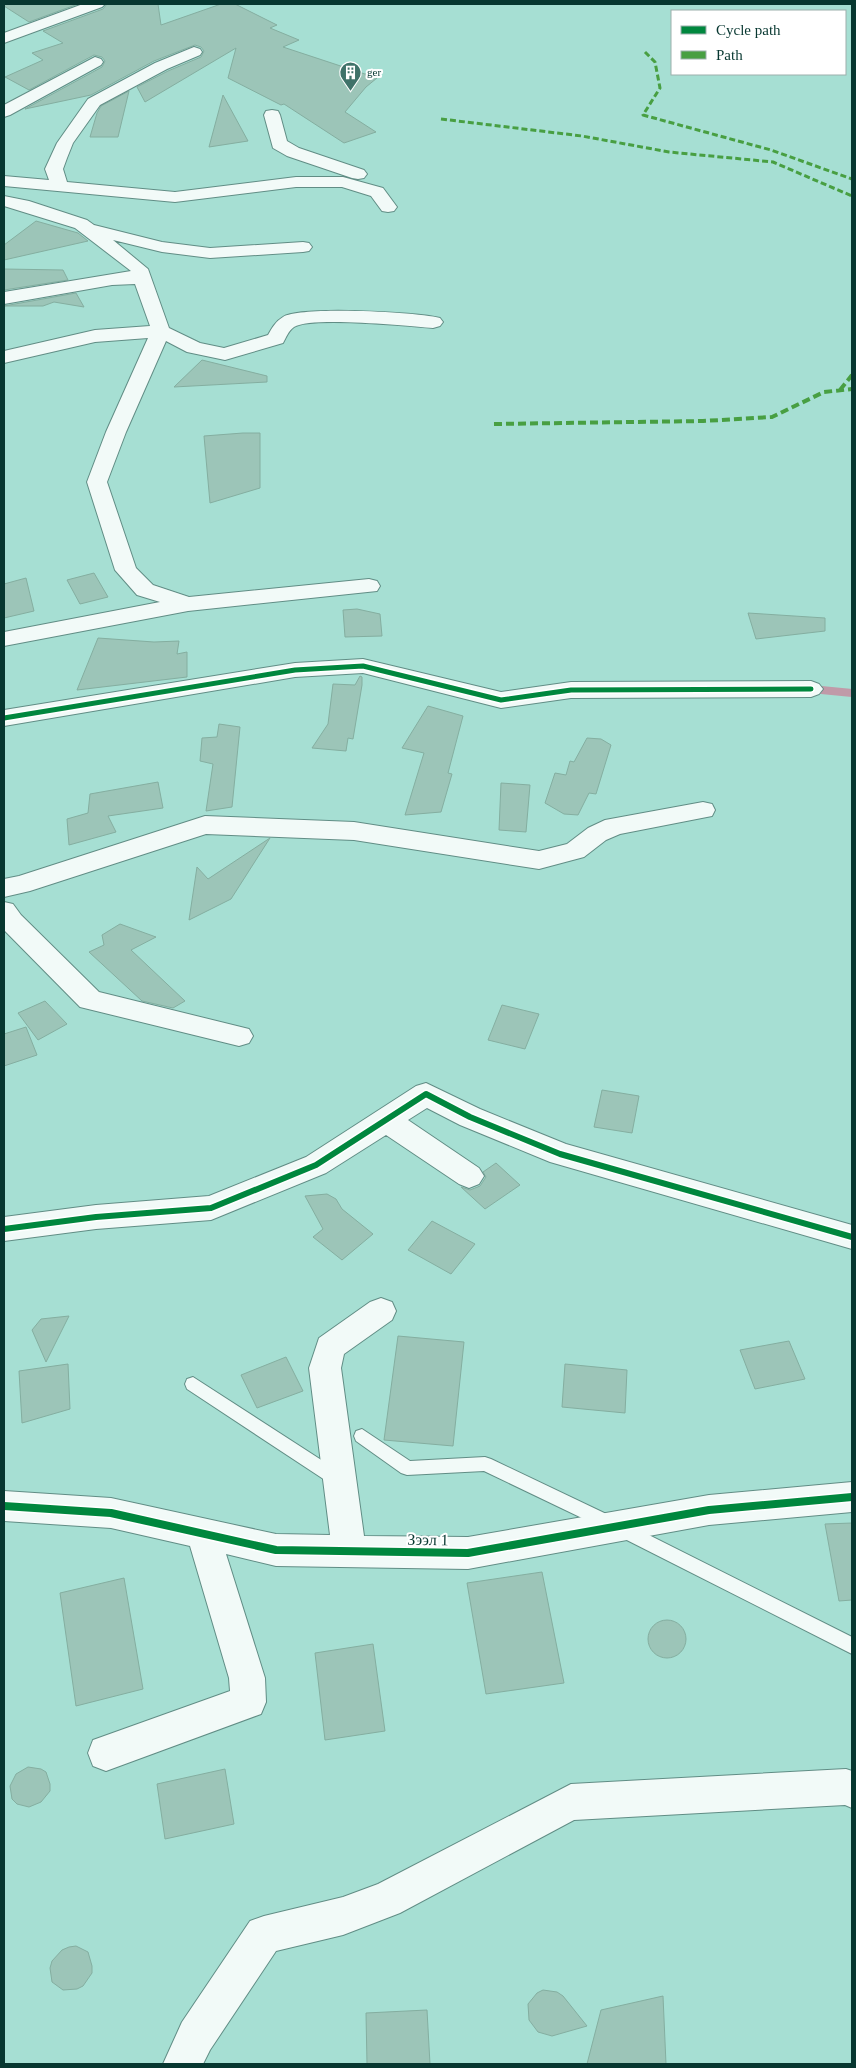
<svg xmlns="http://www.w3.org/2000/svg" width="856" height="2068" font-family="'Times New Roman',serif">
<rect width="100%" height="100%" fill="#a6dfd3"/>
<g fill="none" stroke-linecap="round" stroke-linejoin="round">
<path stroke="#c09aa8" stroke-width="8" d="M811,689L852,693"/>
</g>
<path fill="#9cc5b8" stroke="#84aea0" d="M4,4H78L29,22L4,6Z
M107,4H158L161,25L221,4H235L277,25L270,28L299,40L283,47L377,78L366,87L345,112L376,132L344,143L284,104L281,105L228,78L236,48L145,102L137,87L168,71L201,57L204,51L201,47L195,45L154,61L91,95L25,109L102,67L105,61L102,57L94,55L29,90L5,77L43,60L32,53L63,43L43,31L103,9Z
M129,91L118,137H90L97,113L101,106Z
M223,95L248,141L209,147Z
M36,221L78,233L88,241L4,260V245Z
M4,269L63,270L68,280L4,290Z
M76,293L84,307L54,302L43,306H4Z
M202,360L267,376V382L174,387Z
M243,433H260V488L210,503L204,436Z
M94,573L108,597L80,604L67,580Z
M26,578L34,611L4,618V584Z
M357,609L380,614L382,636L345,637L343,610Z
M748,613L825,618V631L756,639Z
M98,638L154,642L179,641L177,654L187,652V677L77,690Z
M360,676L362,677V685L353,739L348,738L346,751L312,748L328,724L333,684L355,685Z
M428,706L463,716L448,773L452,774L441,812L405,815L424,753L402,748Z
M219,724L240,727L232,807L206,811L213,764L200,761L202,738L217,737Z
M587,738L601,739L611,745L596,794L589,793L578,815L564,814L545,803L555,773L566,775L570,761L574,762Z
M158,782L163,808L108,816L116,832L69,845L67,819L88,813L90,794Z
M501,783L530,785L526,832L499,830Z
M270,838L231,899L189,920L197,867L208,879Z
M120,924L156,937L131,950L185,1001L173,1008L142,1001L89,952L104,945L102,935Z
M45,1001L67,1024L38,1040L18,1013Z
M502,1005L539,1014L525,1049L488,1040Z
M26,1027L37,1055L4,1066V1034Z
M602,1090L639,1096L632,1133L594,1127Z
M496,1163L520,1185L485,1209L461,1187L470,1190L480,1186L486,1177L483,1172Z
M327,1194L336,1199L342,1209L373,1234L342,1260L313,1237L323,1229L305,1196Z
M432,1221L475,1244L451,1274L408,1250Z
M69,1316L46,1362L32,1330L41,1319Z
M398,1336L464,1342L453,1446L384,1440Z
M789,1341L805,1379L755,1389L740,1350Z
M286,1357L303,1391L257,1408L241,1375Z
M68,1364L70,1409L22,1423L19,1371Z
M565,1364L627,1370L625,1413L562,1407Z
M852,1523V1600L839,1601L825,1524Z
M542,1572L564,1683L486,1694L467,1583Z
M124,1578L143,1689L76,1706L60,1593Z
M648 1639a19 19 0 1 1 38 0a19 19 0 1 1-38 0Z
M373,1644L385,1731L325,1740L315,1653Z
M28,1767L41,1769L46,1772L50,1784V1791L41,1802L29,1807L17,1804L12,1799L10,1786L16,1774Z
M225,1769L234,1824L165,1839L157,1784Z
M76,1946L88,1952L92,1966V1973L83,1986L77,1989L63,1990L52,1982L50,1968L52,1961L62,1950L69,1947Z
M543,1990L557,1992L563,1996L587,2026L552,2036L538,2032L529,2020L528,2004L537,1993Z
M663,1996L666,2064H587L601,2010Z
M427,2010L430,2064H367L366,2013Z"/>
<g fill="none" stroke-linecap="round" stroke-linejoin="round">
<defs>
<path id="lane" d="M193,1377L343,1474L345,1479L343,1484L337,1486L331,1484L187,1389L185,1384L187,1379Z
M362,1429L410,1461L485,1457L491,1459L621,1521L852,1637V1654L609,1531L484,1471L407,1475L401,1473L356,1441L354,1436L356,1431Z"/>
<path id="street" d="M83,4H105L102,7L4,43V33Z
M194,47L200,49L202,52L200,55L167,69L100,105L73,143L67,158L63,169L67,182L175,192L296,177H343L383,188L397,207L394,211L388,212L382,211L371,196L342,187H296L175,202L4,186V176L49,180L45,169L57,143L88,99L155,63Z
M95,57L101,59L103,62L101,65L10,115L4,117V105Z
M272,110L278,111L280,115L287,141L299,148L364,170L367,174L364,178L358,179L352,178L287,156L273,148L264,115L266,111Z
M4,196L29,201L87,220L94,225L162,242L210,248L303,242L309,243L312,247L309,251L303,252L210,258L162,252L113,240L148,269L169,328L200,343L224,348L268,335C272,328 276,321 283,317C301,306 416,312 440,318L443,322L440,326L433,328C408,326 311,316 294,327C288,331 286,338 283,343L225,360L187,352L166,341L126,432L107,482L136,568L153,585L189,597L369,579L377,581L380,586L377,591L188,611L4,646V632L160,602L137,595L115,570L87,482L106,432L148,338L95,342L4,363V351L95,330L150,326L135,284L112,285L4,304V292L131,271L75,228L4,206Z
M363,659L501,692L571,682L811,681L819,684L823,689L819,694L811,697L571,698L501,708L363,673L295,677L4,726V710L295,663Z
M703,802L712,804L715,810L712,816L620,834L606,840L584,857L539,869L354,840L206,834L30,891L4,897V879L19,876L205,816L354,822L539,851L567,844L588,828L605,820Z
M4,902L13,904L21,915L99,992L249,1029L253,1036L249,1043L239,1046L80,1007L4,930Z
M426,1083L480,1109L566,1144L852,1225V1249L550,1162L460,1125L427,1108L408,1120L479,1168L484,1176L479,1184L469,1188L459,1184L386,1135L326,1173L211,1220L96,1229L4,1241V1217L96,1205L209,1196L306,1157L416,1086Z
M381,1298L392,1302L396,1311L392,1320L344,1354L341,1368L364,1536L468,1537L709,1495L852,1482V1512L709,1525L468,1569L276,1566L226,1554L265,1678L266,1702L261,1714L106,1771L93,1766L88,1753L93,1740L230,1691L229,1678L190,1546L111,1528L4,1521V1491L111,1498L276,1534L330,1535L309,1368L319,1338L370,1302Z
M846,1769L852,1771V1808L845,1805L574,1820L400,1913L343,1935L276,1951L210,2050L203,2064H163L182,2022L250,1921L264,1916L343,1897L378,1884L571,1784Z"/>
</defs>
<use href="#lane" stroke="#618d85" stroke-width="2"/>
<use href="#street" stroke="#618d85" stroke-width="2"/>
<use href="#lane" fill="#f2faf8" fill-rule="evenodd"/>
<use href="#street" fill="#f2faf8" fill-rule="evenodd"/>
<path stroke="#489f42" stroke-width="3" stroke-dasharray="6 3" stroke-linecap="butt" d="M645,52L655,62L660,88L643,115L771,150L852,179
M441,119L582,136L669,152L773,162L852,196"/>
<path stroke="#489f42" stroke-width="4" stroke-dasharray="8 4" stroke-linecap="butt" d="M840,390L852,375
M494,424L703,421L772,417L824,392L852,389"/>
<defs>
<path id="cycleway-far2" d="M4,718L295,670L363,666L501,700L571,690L811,689"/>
<path id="cycleway-far1" d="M4,1229L96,1217L211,1208L316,1165L426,1094L470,1117L560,1154L852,1237"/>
<path id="cycleway" d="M4,1506L111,1513L276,1550L468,1553L709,1510L852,1497"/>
</defs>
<use href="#cycleway-far2" stroke="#fff" stroke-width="8"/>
<use href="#cycleway-far1" stroke="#fff" stroke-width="9"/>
<use href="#cycleway" stroke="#fff" stroke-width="11"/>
<use href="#cycleway-far2" stroke="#00873e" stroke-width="5"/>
<use href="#cycleway-far1" stroke="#00873e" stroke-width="6"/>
<use href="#cycleway" stroke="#00873e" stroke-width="8"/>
</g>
<defs>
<symbol id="building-pin" viewBox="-11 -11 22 30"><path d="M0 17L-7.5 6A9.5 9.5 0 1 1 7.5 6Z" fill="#3f7269" stroke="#fff"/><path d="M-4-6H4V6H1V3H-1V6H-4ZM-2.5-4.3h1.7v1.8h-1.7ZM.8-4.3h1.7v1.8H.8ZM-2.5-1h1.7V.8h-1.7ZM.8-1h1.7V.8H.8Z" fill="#fff"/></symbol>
</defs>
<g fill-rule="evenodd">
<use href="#building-pin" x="338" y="60" width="25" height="34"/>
</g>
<g text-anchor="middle" stroke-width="4" stroke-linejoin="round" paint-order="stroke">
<g font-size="11" fill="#073730" stroke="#fff" text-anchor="start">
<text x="367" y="76">ger</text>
</g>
<g font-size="16" fill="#073730" stroke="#fff">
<text transform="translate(428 1539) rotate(1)" y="6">Зээл 1</text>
</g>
</g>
<rect width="856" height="2068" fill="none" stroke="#073730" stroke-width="10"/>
<rect x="671" y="10" width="175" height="65" fill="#ffffff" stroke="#9cafac"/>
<rect x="681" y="26" width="25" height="8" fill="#00873e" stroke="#9cafac"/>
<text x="716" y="35" font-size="15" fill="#073730">Cycle path</text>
<rect x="681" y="51" width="25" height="8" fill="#489f42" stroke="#9cafac"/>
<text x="716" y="60" font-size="15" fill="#073730">Path</text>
</svg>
